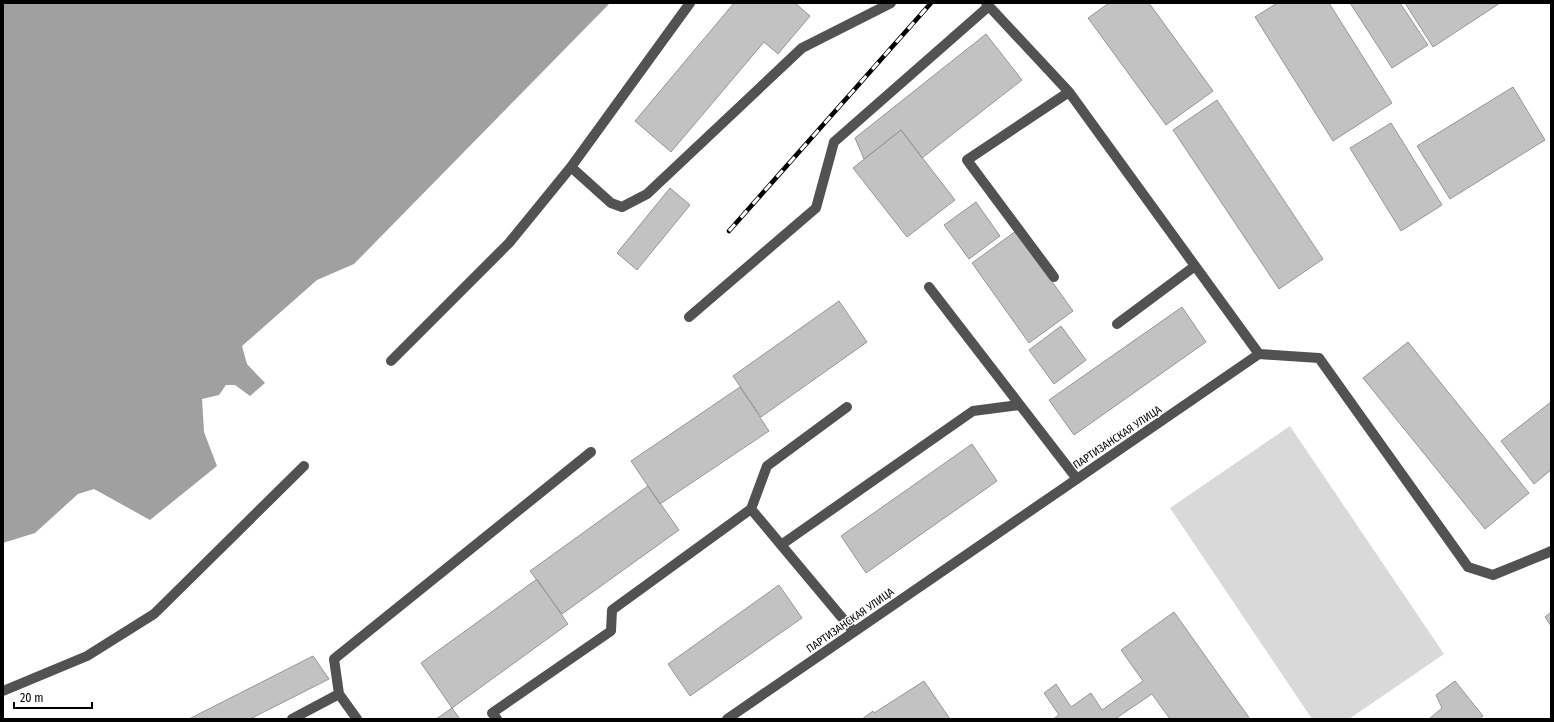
<svg xmlns="http://www.w3.org/2000/svg" width="1554" height="722" font-family="'Fira Sans Condensed',sans-serif">
<rect width="100%" height="100%" fill="#fff"/>
<path fill="#d9d9d9" d="M1290,426L1444,654L1349,719H1312L1170,508Z"/>
<path fill="#a0a0a0" d="M3,3H610L354,264L317,280L242,346L247,364L265,383L250,396L235,385H226L219,395L202,399L204,432L217,466L150,520L94,489L78,494L35,533L3,543Z"/>
<path fill="#c2c2c2" stroke="#969696" d="M734,3H795L810,16L778,54L764,42L671,152L635,121Z
M1109,3H1149L1213,91L1166,125L1088,18Z
M1277,3H1329L1392,103L1333,141L1255,17Z
M1350,3H1400L1428,45L1392,68Z
M1405,3H1500L1433,47Z
M986,34L1022,80L922,158L901,130L864,159L855,138Z
M1513,87L1545,140L1450,199L1417,146Z
M1217,100L1323,259L1279,289L1173,130Z
M1391,123L1442,205L1401,231L1350,148Z
M901,130L955,200L907,237L853,168Z
M670,188L690,205L637,270L617,253Z
M976,202L1000,236L969,259L944,225Z
M1016,231L1073,311L1029,343L972,263Z
M839,301L867,342L761,417L733,376Z
M1182,307L1206,342L1074,435L1049,400Z
M1061,326L1086,360L1054,384L1029,350Z
M1408,342L1529,493L1485,529L1363,378Z
M740,387L769,431L660,504L631,461Z
M1551,402V470L1534,484L1501,441Z
M972,444L997,481L866,573L841,536Z
M648,486L679,530L562,614L530,571Z
M537,579L568,624L452,708L421,663Z
M779,585L802,618L690,696L668,664Z
M1174,612L1250,719H1170L1152,694L1115,719H1053L1059,715L1044,693L1056,684L1071,707L1091,693L1102,710L1143,681L1121,650Z
M1551,612V626L1545,617Z
M313,656L329,679L250,719H189Z
M924,681L950,719H862L873,711L874,713Z
M1455,681L1483,716L1479,719H1429L1442,708L1436,695Z
M452,708L460,719H436Z"/>
<g fill="none" stroke-linecap="round" stroke-linejoin="round">
<path stroke="#525252" stroke-width="10" d="M986,3L1069,92L1259,354
M571,167L611,203L622,207L647,194L802,48L891,3
M1054,277L967,160L1069,92
M929,287L1077,479
M689,317L816,208L834,142L989,6
M1117,324L1195,266
M391,361L509,243L571,167L690,3
M751,509L854,632
M781,545L973,411L1019,405
M3,691L87,656L154,614L304,466
M339,694L334,659L591,452
M292,719L339,694L357,719
M497,719L492,713L611,631L612,610L751,509L767,466L847,407
M727,719L1259,354L1319,358L1468,567L1493,575L1547,553L1551,551"/>
<defs>
<path id="rail" d="M729,231L931,3"/>
</defs>
<use href="#rail" stroke="#000" stroke-width="4.5"/>
<use href="#rail" stroke="#fff" stroke-width="3" stroke-dasharray="9" stroke-linecap="butt"/>
</g>
<g text-anchor="middle" stroke-width="3" stroke-linejoin="round" paint-order="stroke">
<g font-size="11" fill="#000" stroke="#fff">
<text transform="translate(1117 437) rotate(-34)" y="4">ПАРТИЗАНСКАЯ УЛИЦА</text>
<text transform="translate(850 620) rotate(-35)" y="4">ПАРТИЗАНСКАЯ УЛИЦА</text>
</g>
</g>
<rect width="1554" height="722" fill="none" stroke="#000000" stroke-width="8"/>
<path d="M14 702v6h78v-6" fill="none" stroke="#000000" stroke-width="2"/>
<text x="20" y="702" font-size="12" fill="#000000" stroke="#ffffff" stroke-width="3" paint-order="stroke">20 m</text>
</svg>
